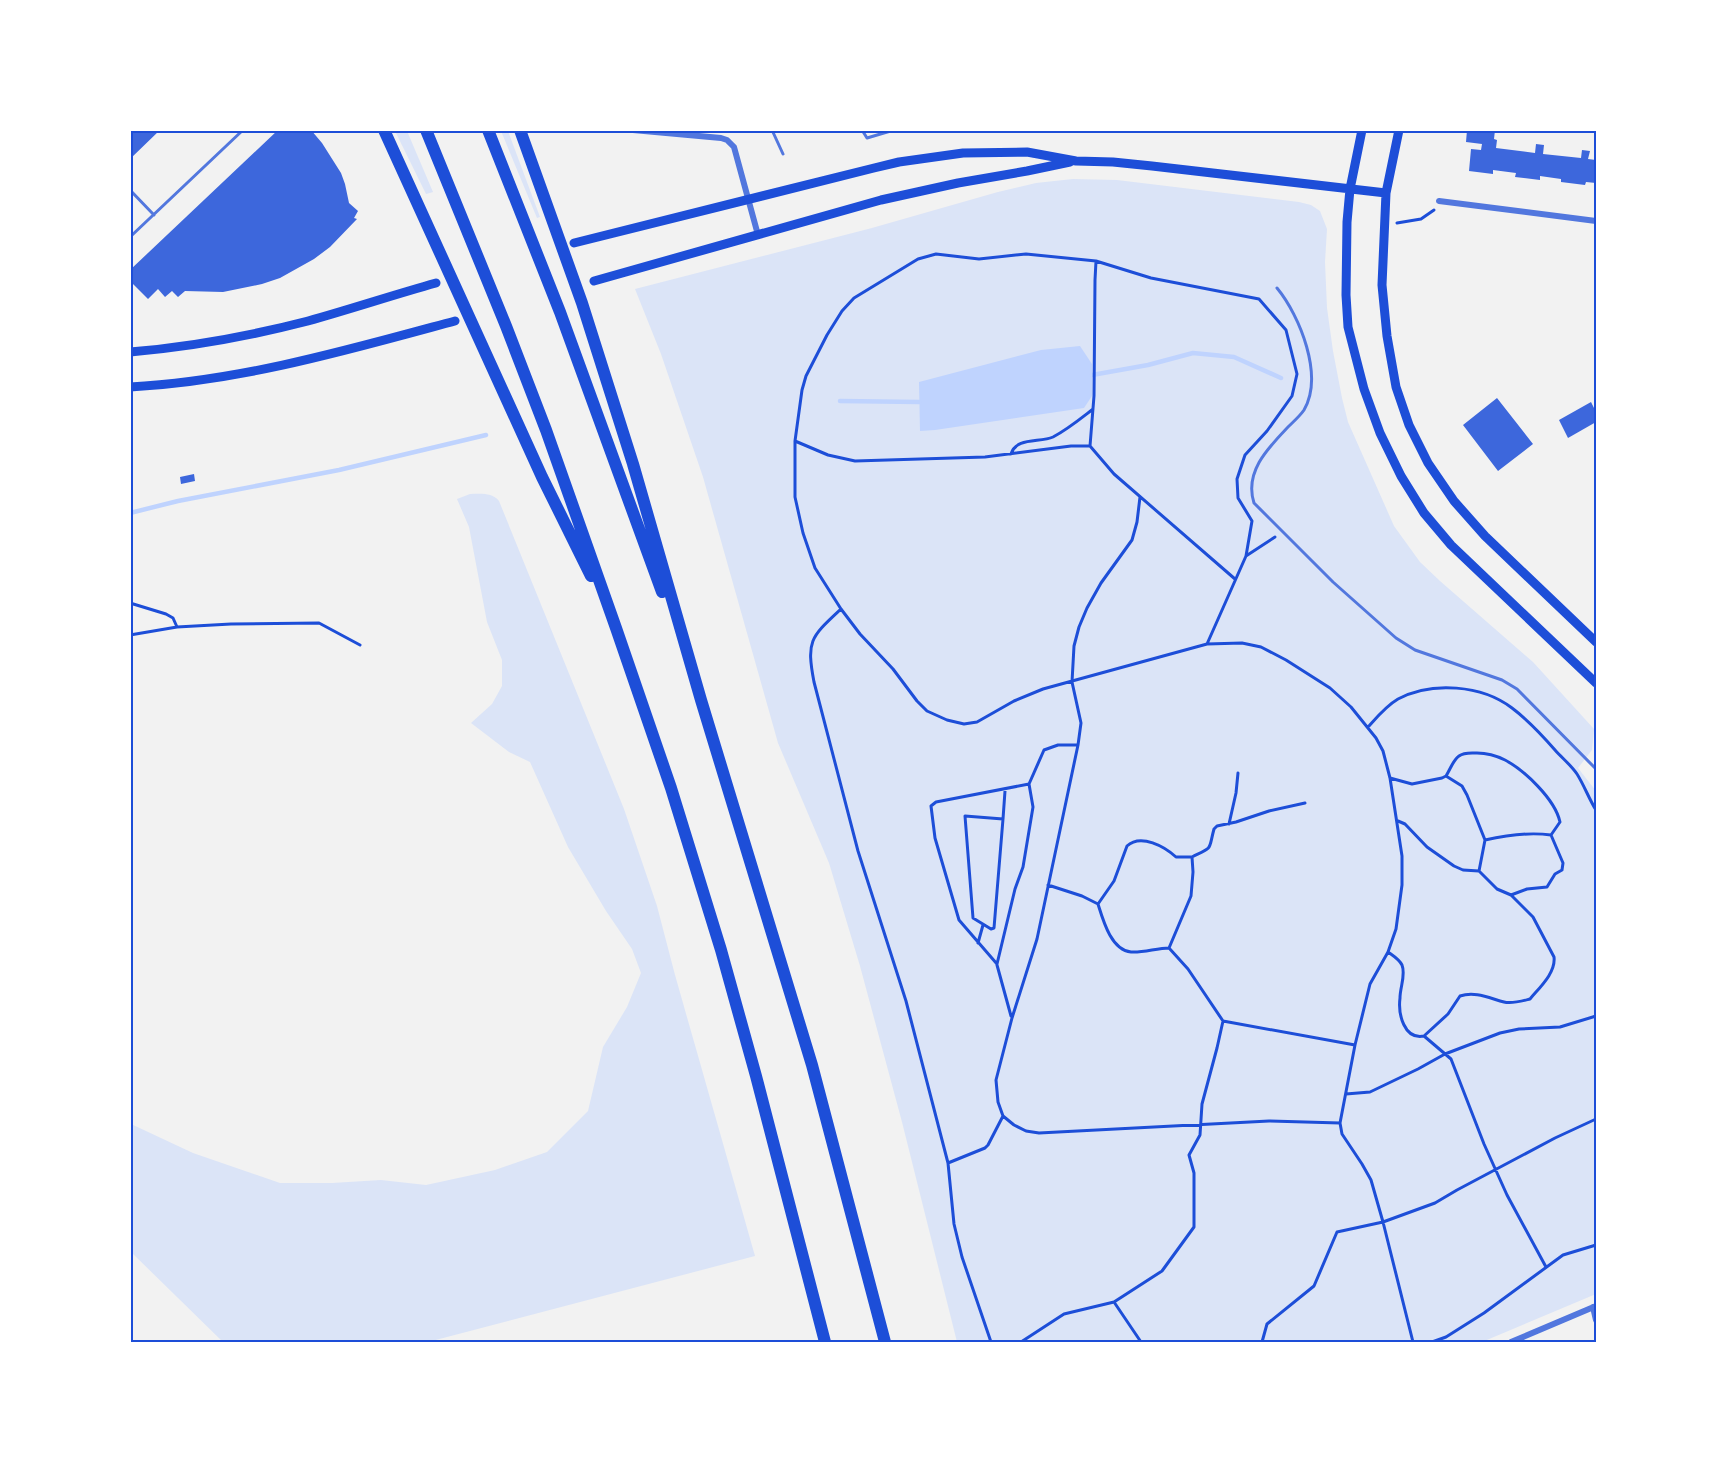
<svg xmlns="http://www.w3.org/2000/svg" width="1727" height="1473" font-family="Literata,serif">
<rect width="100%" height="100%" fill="#f2f2f2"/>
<path fill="#dbe4f7" d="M395,131H407L433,192L426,194Z
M501,131H508L540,217L537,218Z
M1073,179L1117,180L1299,202L1311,205L1320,211L1327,229L1325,262L1327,308L1333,351L1342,398L1348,422L1394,526L1420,562L1440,581L1533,662L1594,729L1592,750L1578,768L1596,791V1294L1482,1342H957L902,1122L860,966L829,863L778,743L703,477L661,354L635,289L872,228L998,192L1036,183Z
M470,494C480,494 492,492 499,501L624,809L657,906L675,975L755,1256L428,1342H223L131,1252V1124L193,1153L280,1183H332L381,1180L426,1185L495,1170L547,1152L588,1111L603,1047L627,1007L641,973L632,949L606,911L568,847L530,762L509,752L471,723L492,704L502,686V660L487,622L469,527L457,499Z"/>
<path fill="#bfd3fe" d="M1080,346L1092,364V396L1084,408L935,430L920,431L919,382L1041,350Z"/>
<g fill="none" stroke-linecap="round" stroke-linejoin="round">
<path stroke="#bfd3fe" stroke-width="4.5" d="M1092,375L1148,365L1193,353L1234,357L1281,378
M840,401L919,402
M130,513L178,501L339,470L486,435"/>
</g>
<path fill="#3d67dc" d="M130,130H160L130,159Z
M278,130H311L322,143L341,173L345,184L349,203L358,211L354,218L357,219L330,247L314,259L280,278L262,284L223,292L185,291L178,297L172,291L165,297L158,289L148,299L130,281V270Z
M1467,130H1495L1494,139L1497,140L1496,148L1535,153L1536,144L1544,145L1543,154L1581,158L1582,150L1590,151L1588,159L1596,160V183L1586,182L1585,185L1561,182V179L1540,176V180L1515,177L1516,173L1493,170V174L1469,171L1471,149L1481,150L1482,144L1466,142Z
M1497,398L1533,444L1498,471L1463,425Z
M1591,402L1596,412V422L1568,438L1559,420Z
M194,474L195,481L181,484L180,477Z"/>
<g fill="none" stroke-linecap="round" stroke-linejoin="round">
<path stroke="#1d4ed8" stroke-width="3" d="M1397,223L1421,219L1434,210
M795,441L828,455L855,461L985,457L1071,446H1090L1114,474L1235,579
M1090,446L1094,396L1095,280L1096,261
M1011,454C1016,437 1040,443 1053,437C1068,429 1080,419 1093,409
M1140,497L1137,522L1132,540L1101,583L1087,608L1079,627L1074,646L1072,682L1081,723L1078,745L1037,939L1012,1018L996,1080L998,1102L1003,1116L1014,1125L1026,1131L1039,1133L1269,1121L1340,1123
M1246,556L1275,537
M130,603L166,614L173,618L177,627
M841,609C811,637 806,640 814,682L858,851L906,1001L948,1163L954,1224L962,1257L991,1342
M130,635L177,627L231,624L319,623L360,645
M1207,644L1246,556L1252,521L1238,498L1237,479L1245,455L1267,431L1292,396L1297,374L1286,330L1259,299L1151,278L1096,261L1026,254L979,259L936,254L918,259L854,298L842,311L827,335L806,376L802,390L795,441V497L803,533L815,568L841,609L860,634L893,669L917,701L927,711L947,720L964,724L977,722L1014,701L1043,689L1207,644L1242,643L1261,647L1286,660L1330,688L1351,707L1376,738L1383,751L1390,778L1402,856V885L1396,929L1388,952L1370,984L1355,1045L1340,1123L1342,1134L1362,1164L1371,1180L1383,1222L1413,1342
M1368,727C1377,717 1386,706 1398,699C1432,681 1482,685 1512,708C1528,720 1542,735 1555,750C1562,758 1571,765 1577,774C1584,785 1589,799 1596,810
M1446,776C1450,770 1453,760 1459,756C1464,752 1471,753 1477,753C1485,753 1497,756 1505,760C1524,770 1555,799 1560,822L1551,835
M1390,778L1412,784L1442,778L1446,776L1462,786L1467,795L1485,840L1479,871
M1029,784L1033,807L1023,867L1015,889L997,964L959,920L935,838L931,806L936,802L1029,784L1044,750L1058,745H1078
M965,816L1003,819L994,928L991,929L973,918Z
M1003,819L1005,791
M1229,824L1236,793L1238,773
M1485,840C1507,835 1529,832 1551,835L1563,863L1562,870L1555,874L1547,887L1527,889L1511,895
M1048,885L1082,896L1098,904C1103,920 1111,950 1131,952C1143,953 1157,948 1169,948L1188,969L1223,1021L1355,1045
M1098,904L1114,881L1127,846C1141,833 1165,847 1176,857H1192
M978,943L983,925
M1169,948L1191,896L1193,872L1192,857C1214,846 1208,851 1214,829L1217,826L1236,822L1269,811L1305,803
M1388,952C1392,955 1399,959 1402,965C1406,975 1400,987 1400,998C1398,1014 1404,1040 1424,1036L1448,1014L1460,996C1475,991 1489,998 1504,1002C1512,1004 1522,1001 1530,999C1539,988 1556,973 1554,957L1533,917L1511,895L1497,889L1479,871L1463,870L1454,866L1427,847L1405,824L1398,821
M997,965L1011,1016
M1424,1036L1451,1059L1484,1144L1507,1195L1546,1267
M1346,1094L1370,1092L1418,1069L1445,1054L1500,1033L1519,1029L1560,1027L1596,1016
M948,1163L985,1148L988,1145L1003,1116
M1114,1302L1141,1342
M1021,1342L1064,1314L1114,1302L1162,1271L1194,1227V1173L1189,1155L1200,1135L1202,1104L1217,1048L1223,1021
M1262,1342L1267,1324L1314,1286L1337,1232L1383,1222L1435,1203L1457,1190L1555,1138L1596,1119
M1432,1342L1446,1337L1484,1313L1563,1255L1596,1245"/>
<path stroke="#5277de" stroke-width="3" d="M772,130L783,154
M862,130L867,138L894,130
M130,190L154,215
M130,237L243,130
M1277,288C1300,316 1324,376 1304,410C1300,416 1293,422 1288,427C1268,448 1244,472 1254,503L1333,582L1396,638L1415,650L1502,680L1517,689L1596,769"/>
<path stroke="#5277de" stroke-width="6" d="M633,130L721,138L727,140L734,147L758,235
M1439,201L1596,221
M1593,1307L1596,1320
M1511,1342L1596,1306"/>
<path stroke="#1d4ed8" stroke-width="9" d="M1362,130L1350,189L1347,222L1346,295L1348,327L1364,389L1380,433L1401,476L1424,513L1451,545L1596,683
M1399,130L1386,193L1382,285L1387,336L1396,387L1409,425L1428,463L1454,501L1485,536L1596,642
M574,243L874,168L899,162L963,153L1027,152L1076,161L1113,162L1152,166L1386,193
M594,281L881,200L958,183L1027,171L1070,162
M130,352C190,347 250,336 308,321C351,309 393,295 436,283
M130,387C241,381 348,350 455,321"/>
<path stroke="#1d4ed8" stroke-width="12" d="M384,130L542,477L591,576
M426,130L506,326L546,430L616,628L671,788L721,950L756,1076L825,1342
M488,130L560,312L662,592
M520,130L582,303L633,464L701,700L812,1065L885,1342"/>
</g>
<rect width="1727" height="1473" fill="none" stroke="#ffffff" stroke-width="264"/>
<rect x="132" y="132" width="1463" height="1209" fill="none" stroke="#1d4ed8" stroke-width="2"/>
</svg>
